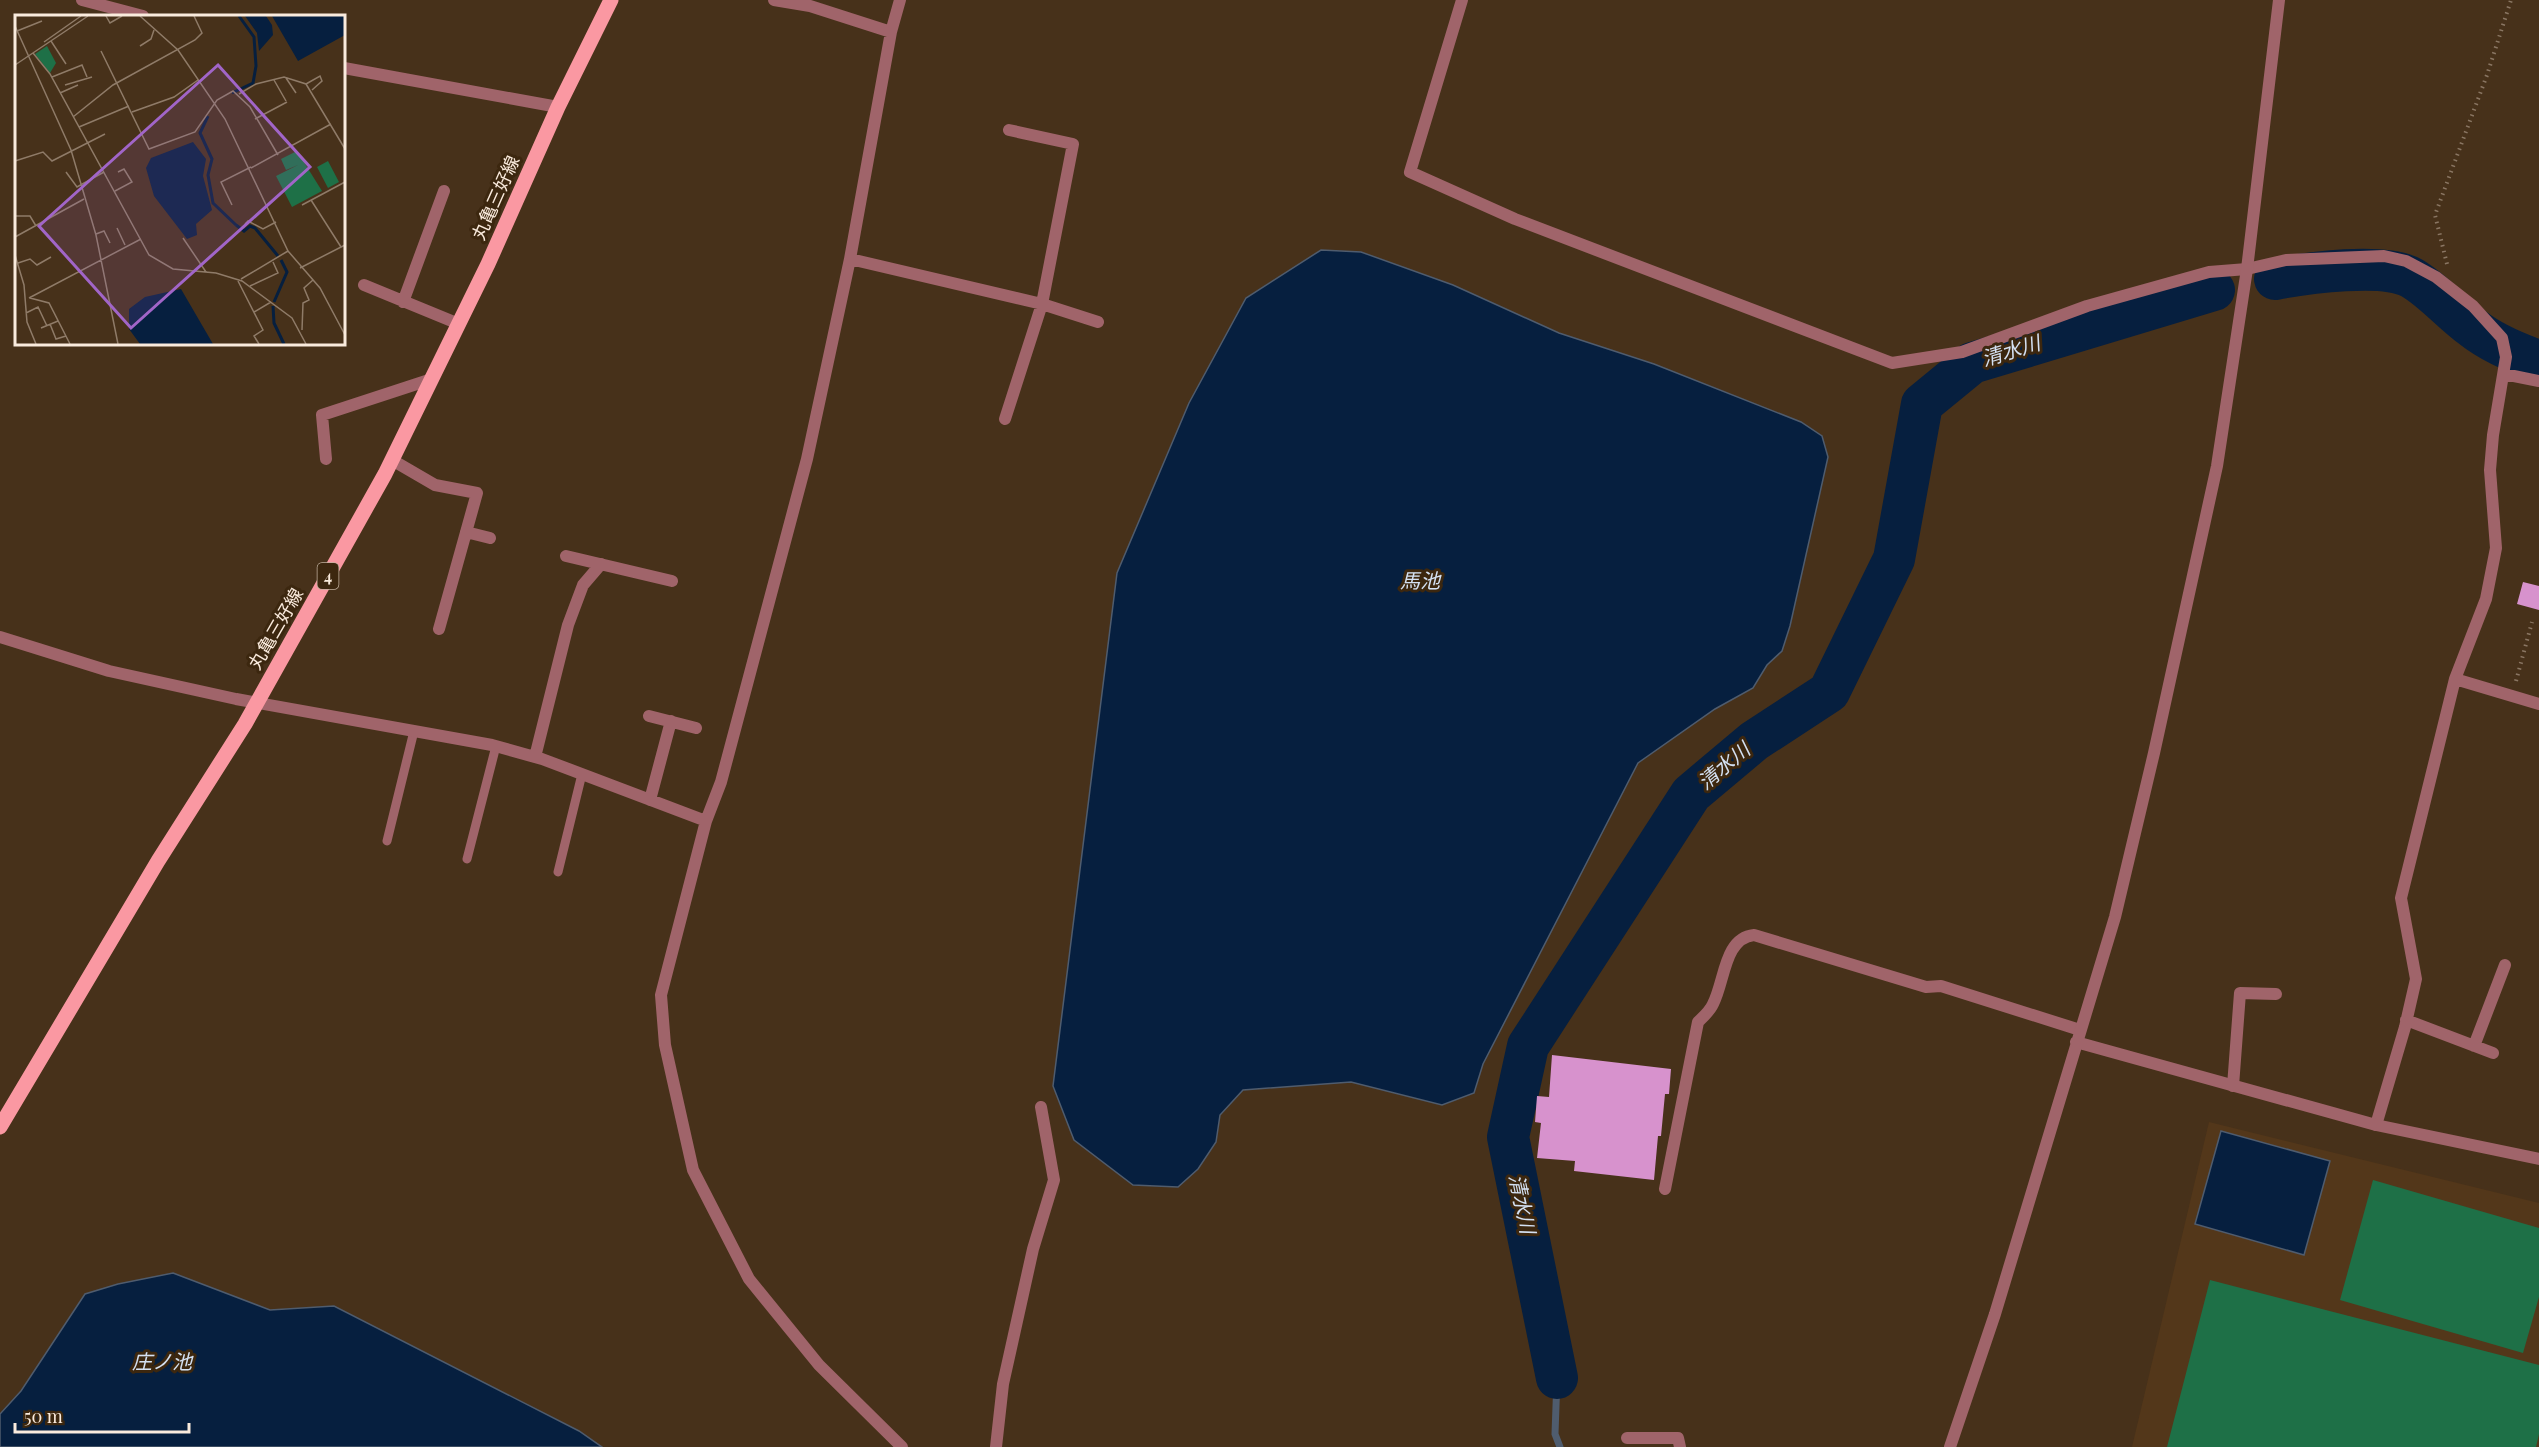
<svg xmlns="http://www.w3.org/2000/svg" width="2539" height="1447" font-family="'Playfair Display','Noto Sans JP',serif">
<rect width="100%" height="100%" fill="#47311a"/>
<path fill="#53371a" d="M2209,1122L2539,1203V1447H2132Z"/>
<path fill="#1e7047" d="M2373,1180L2539,1228V1297L2523,1353L2340,1300Z
M2210,1280L2539,1365V1434L2536,1447H2167Z"/>
<path fill="#061f3f" stroke="#4f5c6e" stroke-width="1.5" d="M1321,250L1361,252L1453,285L1559,333L1654,364L1801,422L1822,436L1828,457L1790,626L1782,651L1767,665L1753,688L1715,709L1638,763L1483,1064L1474,1093L1442,1105L1351,1082L1243,1090L1220,1115L1216,1142L1198,1169L1178,1187L1133,1185L1074,1140L1053,1086L1117,573L1189,403L1246,298Z
M2221,1131L2330,1161L2304,1255L2195,1224Z
M173,1273L270,1310L334,1306L579,1431L602,1447H0V1414L21,1391L85,1294L118,1284Z"/>
<g fill="none" stroke-linecap="round" stroke-linejoin="round">
<path stroke="#4f5c6e" stroke-width="7" d="M1557,1378L1555,1434L1560,1447"/>
<path stroke="#061f3f" stroke-width="42" d="M2275,279C2307,273 2384,262 2412,278C2434,291 2452,313 2473,328C2492,343 2516,353 2539,361
M1557,1378L1508,1137L1528,1046L1691,794L1754,741L1829,692L1894,559L1922,404L1972,363L2214,290"/>
</g>
<path fill="#d792cd" d="M2523,582L2539,586V610L2517,604Z
M1552,1055L1671,1069L1669,1094H1665L1661,1136H1658L1654,1180L1574,1171L1575,1161L1537,1158L1541,1123L1535,1122L1537,1096L1549,1097Z"/>
<g fill="none" stroke-linecap="round" stroke-linejoin="round">
<path stroke="#8a7663" stroke-width="4" stroke-dasharray="1.5 4.5" stroke-linecap="butt" d="M2447,264L2435,215L2487,75L2511,0
M2516,681L2532,622"/>
<path stroke="#a0646a" stroke-width="9" d="M387,841L414,731
M467,859L496,746
M558,872L582,774"/>
<path stroke="#a0646a" stroke-width="12" d="M82,0L143,16
M774,0L810,6L891,32
M900,0L891,32L850,259L807,459L721,782L706,821L661,995L665,1045L693,1170L749,1279L819,1365L902,1447
M1462,0L1410,172L1515,219L1892,363L1962,352L2087,306L2209,272L2247,269L2286,260L2384,256L2406,261L2436,277L2473,306L2502,338L2506,357L2493,435L2490,470L2496,548L2486,599L2455,679L2401,898L2416,979L2405,1027L2376,1125
M344,68L558,107
M850,259L1042,304L1073,144L1009,130
M364,285L459,324
M403,302L444,191
M2504,374L2539,381
M1005,419L1042,304L1098,322
M326,459L322,415L432,379
M392,460L435,485L477,493L439,629
M466,532L490,538
M566,556L672,581
M0,637L109,671L236,699L492,745L542,759L706,821
M2455,679L2539,704
M649,716L696,728
M535,757L568,625L583,585L601,564
M650,800L671,721
M2406,1020L2493,1053
M2474,1046L2505,965
M2233,1086L2240,993L2276,994
M1665,1189L1698,1022C1703,1017 1710,1011 1713,1004C1725,981 1724,938 1754,935L1926,987L1941,986L2080,1030
M1627,1438H1678L1680,1447
M996,1447L1003,1384L1033,1249L1054,1180L1041,1107"/>
<path stroke="#a0646a" stroke-width="12" d="M2076,1042L2376,1125L2539,1159
M1950,1447L1995,1314L2115,917L2154,753L2217,466L2247,269L2279,0"/>
<path stroke="#fa98a2" stroke-width="15" d="M0,1127L158,861L245,724L385,474L488,264L558,107L611,0"/>
</g>
<g text-anchor="middle" stroke-width="6" stroke-linejoin="round" paint-order="stroke">
<rect fill="#3c270f" stroke="#c1b09f" stroke-width="1.5" x="317.5" y="563" width="21" height="26" rx="4.5"/>
<g font-size="16" font-weight="bold" fill="#faebdd">
<text x="328" y="582">4</text>
</g>
<g font-size="18" fill="#faebdd" stroke="#3c270f">
<text transform="translate(496 198) rotate(-66)" y="6">丸亀三好線</text>
<text transform="translate(276 629) rotate(-60)" y="6">丸亀三好線</text>
</g>
<g font-size="20" font-style="italic" fill="#d4e1f3" stroke="#3c270f">
<text transform="translate(2011 351) rotate(-17)" y="7">清水川</text>
<text x="1420" y="588">馬池</text>
<text transform="translate(1724 766) rotate(-40)" y="7">清水川</text>
<text transform="translate(1522 1204) rotate(78)" y="7">清水川</text>
<text x="162" y="1369">庄ノ池</text>
</g>
</g>
<g transform="translate(15 15)">
<rect width="330" height="330" fill="#47311a"/>
<path d="M32,31L41,48L35,58L20,39ZM282,136L307,176L277,192L261,161L283,150L271,155L266,144ZM313,146L324,167L313,173L302,152Z" fill="#1e7047"/>
<path d="M230,1H251L257,10L258,20L244,36L242,18ZM257,1H330V20L283,46ZM178,127L191,144L188,161L197,195L181,209L182,220L172,224L139,181L131,153L136,143ZM166,274L198,329H125L114,314V294L130,282Z" fill="#061f3f"/>
<path fill="none" stroke="#061f3f" stroke-width="3" d="M217,78L238,68L241,51L239,22L224,1M193,101L185,118L197,144L193,160L198,188L221,210M221,210L229,216L235,211L240,213L263,241M259,287L272,257L266,245M258,291L259,308L269,329"/>
<path fill="none" stroke="#8f7b68" stroke-width="1.5" d="M91,1L95,8L107,1M125,1L163,35L210,104L273,236L305,273L330,320M0,11L56,135L81,220L103,329M2,16L27,6M36,26L51,49M29,27L66,1M125,31L136,24L139,15M86,36L134,134L180,117L202,85L218,76L235,92L263,140M18,38L35,59L134,240L158,254L201,258L227,266L277,303L291,329M0,50L73,1M37,62L67,50L72,62M271,63L281,78M259,65L271,86M291,69L305,61L307,66L297,75M50,70L77,62M45,78L63,70M224,79L241,69L269,62L291,69L330,134M117,97L159,82L183,65M58,102L98,70L180,25L187,18L179,1M240,104L272,87M64,112L114,91M0,146L28,137L37,146L90,119M236,153L316,109M51,157L62,172L89,157M100,176L117,167L109,154L103,157M296,185L326,232M217,190L206,167L236,152M287,190L330,167M0,201H15L21,211M230,209L233,206L248,214L261,207M102,213L110,230M81,219L89,216L95,228M0,222L69,184M168,223L191,257M0,240L9,270L12,307L21,329M3,248L15,244L22,250L36,242M285,253L330,230M226,264L273,236M223,266L248,315L239,321L244,329M235,271L263,258L258,247M14,283L126,224M15,283L34,288L55,329M239,297L256,287M11,298L23,292L32,311M35,309L41,324L51,321M26,313L43,306M287,315L288,288L294,285L289,273L298,265"/>
<path fill="#a165c8" fill-opacity="0.15" stroke="#a165c8" stroke-width="3" d="M203,50L295,152L116,313L24,211Z"/>
<rect width="330" height="330" fill="none" stroke="#faebdd" stroke-width="3"/>
</g>
<path d="M15 1423v9h174v-9" fill="none" stroke="#faebdd" stroke-width="3"/>
<text x="24" y="1423" font-size="18" fill="#faebdd" stroke="#3c270f" stroke-width="4.5" paint-order="stroke">50 m</text>
</svg>
